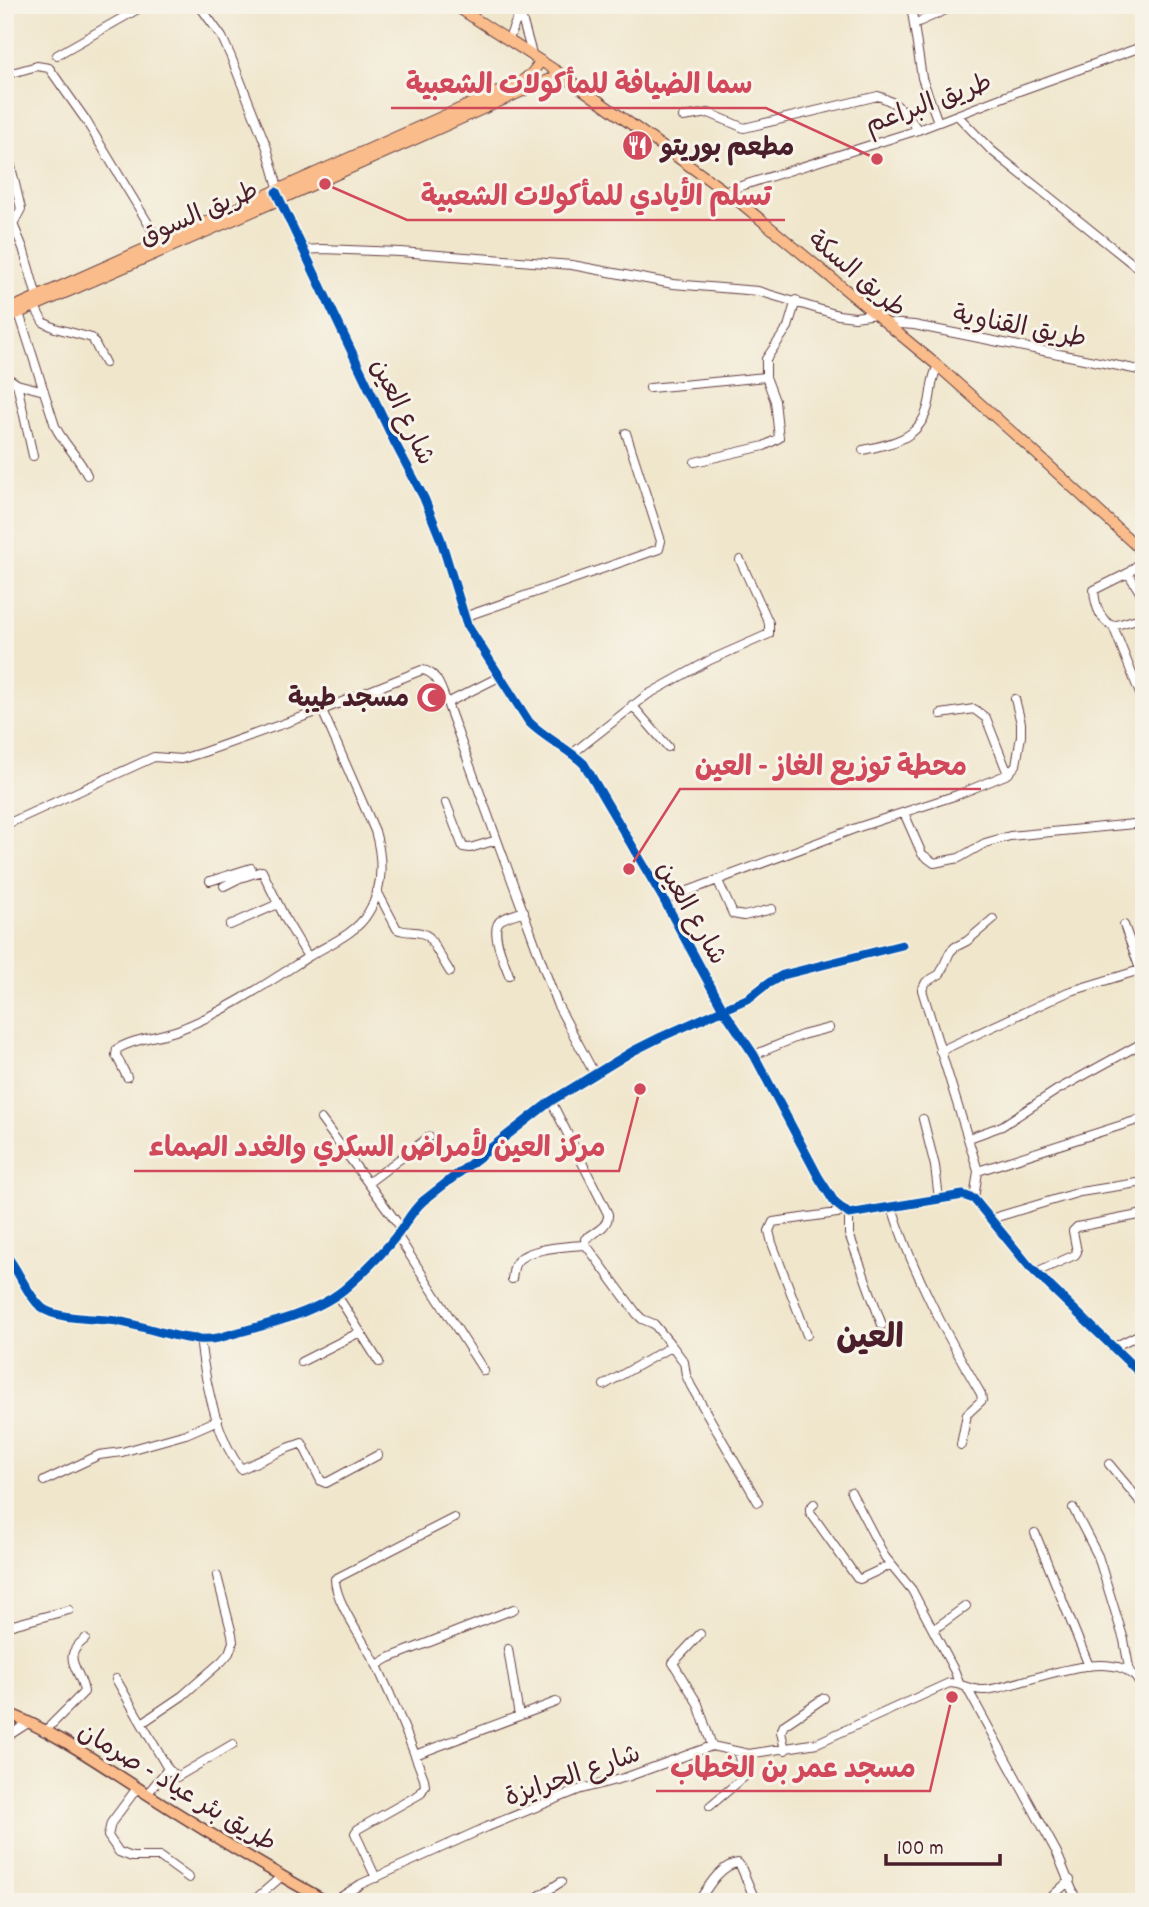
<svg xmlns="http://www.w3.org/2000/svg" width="1149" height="1907" font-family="Dekko,'Playpen Sans Arabic',sans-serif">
<rect width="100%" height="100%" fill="#f7f3e8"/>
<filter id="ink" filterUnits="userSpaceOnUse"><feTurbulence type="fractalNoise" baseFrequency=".0143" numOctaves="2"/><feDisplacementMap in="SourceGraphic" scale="14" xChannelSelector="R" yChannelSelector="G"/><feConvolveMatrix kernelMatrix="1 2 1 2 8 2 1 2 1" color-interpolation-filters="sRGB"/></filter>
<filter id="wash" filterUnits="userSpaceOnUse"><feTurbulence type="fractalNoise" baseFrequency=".00686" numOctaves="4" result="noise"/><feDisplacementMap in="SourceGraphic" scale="28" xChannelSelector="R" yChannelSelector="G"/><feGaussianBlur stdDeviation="1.57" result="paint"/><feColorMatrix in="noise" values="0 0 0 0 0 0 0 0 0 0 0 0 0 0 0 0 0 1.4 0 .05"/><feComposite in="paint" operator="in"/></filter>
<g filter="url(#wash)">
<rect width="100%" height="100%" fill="#f0e6cc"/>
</g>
<g filter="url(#ink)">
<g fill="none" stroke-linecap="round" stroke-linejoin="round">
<defs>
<path id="minor" d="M199,5L222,37L231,57L267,148L279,191
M518,5L533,57
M911,5L922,78L938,122
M914,24L957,5
M508,41L520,11
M57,55L145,5
M5,75L37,66L49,68L85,119L160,243
M957,115L991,150L1144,273
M683,117L709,113L744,128L878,96C899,103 906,113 918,130
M6,146L21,209L13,224L23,248L37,297
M725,191L918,130L1019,91L1144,46
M277,194L395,443L424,498L441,540L467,625L529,722C546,739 568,748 584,764L664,900L723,1009L754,1055L819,1178L835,1203L849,1214L963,1195L974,1199L1029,1266L1144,1377
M302,250L322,249L400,252L572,265L673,284L758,291L838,315L855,317L877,314
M35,307L43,322L55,328L92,338L105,363
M19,313L55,426C64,445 79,457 87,475
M887,323L914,325L1144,371
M5,376L17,384L44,391
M17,384L33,456
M650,388L766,377V359L788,327L796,300
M863,450C894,443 921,439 929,403C932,390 931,378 938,366
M695,462L764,446L779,438L775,401L766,377
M1144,559L1128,573L1094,590C1095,604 1099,620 1113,626L1144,617
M1128,573L1144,599
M464,617L659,549L661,541L626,433
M1113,626L1144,704
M447,703L499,677
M632,705L668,747
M941,714L974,709L986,718L1008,774
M573,753L647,695L710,660L769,634V623L740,560
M446,803L463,847L470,848L497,840
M904,813L922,854L934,863L959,858L985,843L1010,836L1134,824
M5,825L154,757L181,759L204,752L322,710L422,670C438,672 441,690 447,703L557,1004L594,1073
M210,881L251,868
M718,881L733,914L744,916L772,909
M224,886L240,878L262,871L286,920L308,957
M377,891L397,929C408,934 420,929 429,937L450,972
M664,900L859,827L957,795L1008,774L1016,765L1021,736V723L1015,699
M230,925L278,904
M1124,925L1144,980
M509,975C505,963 488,929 501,920C507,916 517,914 524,911
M940,1051L1068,992L1140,970
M754,1055L802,1035L829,1028
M127,1077L116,1055L117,1049C135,1038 159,1037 178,1030C225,1012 266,984 308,957C327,945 356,934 368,913C384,888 383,859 375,831L322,710
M551,1101L608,1214C609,1227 595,1232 585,1239L586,1245
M321,1119L401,1228
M923,1119L935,1166L939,1199
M969,1138L1002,1126L1057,1090L1144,1042
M978,1171L1144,1118
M368,1183L429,1137
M974,1199L978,1171L922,990L926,982L940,974L950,952L955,947L967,941L993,919
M892,1207C913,1274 946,1334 981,1394L982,1400L967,1414L961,1445
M849,1214V1234L882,1325
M990,1219L1080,1192L1144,1182
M397,1235L484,1371
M586,1245L637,1314L642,1319L654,1324L672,1346L684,1362L686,1375L691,1386L758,1502
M5,1254C19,1270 26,1294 42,1308C58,1320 98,1318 117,1321C150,1327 185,1344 218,1338C259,1326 316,1315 348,1286C365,1271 383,1253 397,1235C407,1223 409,1214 423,1201L551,1101L633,1051L661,1037L749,998L767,984L783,975L902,945
M1036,1272L1075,1255L1077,1252L1073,1231L1077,1227L1144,1214
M512,1279C513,1274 513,1267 516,1263C525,1248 569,1246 586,1245
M337,1295L379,1362
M807,1335L772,1243L769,1231L773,1222L844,1212
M200,1339C205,1380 216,1436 241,1469L288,1448L302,1443L321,1481L326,1483L378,1455
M1112,1348L1144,1332
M301,1362L360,1332
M604,1385L672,1346
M1109,1464L1144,1506
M44,1481L99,1455L122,1452L186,1434L218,1420
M851,1492L885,1557L912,1590L955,1672L959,1683
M814,1504L810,1508V1512L857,1578L860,1579L890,1565
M1073,1508L1098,1556L1124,1640L1130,1673
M1035,1533L1089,1666
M5,1627L69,1610
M933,1630L966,1606
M700,1634L673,1663L698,1704L712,1746
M508,1649L519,1716
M377,1665L389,1658L514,1609
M116,1679L168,1769L177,1777L233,1744
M967,1688L1057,1853L1077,1902
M142,1723L182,1696L222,1661L229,1653L233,1642L232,1634L217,1576
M44,1732L84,1692C81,1668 59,1659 85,1639
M5,1738L28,1723
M785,1750L781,1732L784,1725L824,1698
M415,1755L556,1702
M137,1788L111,1823L108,1836L119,1852L132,1857H160L189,1878
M147,1794L168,1769
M710,1806L744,1777L738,1753
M376,1878L355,1833L358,1829L420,1794L425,1786L424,1779C410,1741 395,1704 378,1668C367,1645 335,1603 335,1579L454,1518
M252,1902L282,1876
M333,1902L361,1884L487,1827L578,1790L627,1777L712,1746L749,1754L817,1743L949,1683C961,1683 972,1691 985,1690C1021,1687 1108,1644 1136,1678C1139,1682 1141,1688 1144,1692
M530,1902L561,1882
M698,1902C708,1887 720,1865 738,1863L741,1867L756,1902
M1046,1902L1070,1880"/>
<path id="major" d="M454,5L561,74L737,200L938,366L1030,448L1144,553
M5,311L522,81L532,73L540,62
M5,319L279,200L561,74"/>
<path id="highway" d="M5,1712C54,1731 100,1764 144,1792C203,1830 265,1867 327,1902"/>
</defs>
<use href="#minor" stroke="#633d43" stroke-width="10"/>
<use href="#major" stroke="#633d43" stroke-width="12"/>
<use href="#highway" stroke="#633d43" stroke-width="13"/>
<use href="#minor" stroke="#fff" stroke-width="8"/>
<use href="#major" stroke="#f9bc8a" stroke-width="10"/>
<use href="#highway" stroke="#f9bc8a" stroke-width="10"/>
<defs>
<path id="cycleway" d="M276,192L395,443L424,498L441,540L467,625L529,722C546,739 568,748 584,764L664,900L723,1009L754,1055L819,1178L835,1203L849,1214L963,1195L974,1199L1029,1266L1144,1377
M5,1254C19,1270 26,1294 42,1308C58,1320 98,1318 117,1321C150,1327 185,1344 218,1338C259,1326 316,1315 348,1286C365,1271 383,1253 397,1235C407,1223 409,1214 423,1201L551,1101L633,1051L661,1037L749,998L767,984L783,975L902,945"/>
</defs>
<use href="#cycleway" stroke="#f7f3e8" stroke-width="13"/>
<use href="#cycleway" stroke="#0057b8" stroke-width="9"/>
</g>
</g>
<defs>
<symbol id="restaurant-disc" viewBox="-11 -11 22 22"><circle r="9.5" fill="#d1495b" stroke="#f7f3e8"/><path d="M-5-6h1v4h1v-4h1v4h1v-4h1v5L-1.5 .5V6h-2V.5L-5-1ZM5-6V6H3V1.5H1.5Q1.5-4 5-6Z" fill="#fff"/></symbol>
<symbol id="mosque-disc" viewBox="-11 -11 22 22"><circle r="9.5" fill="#d1495b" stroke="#f7f3e8"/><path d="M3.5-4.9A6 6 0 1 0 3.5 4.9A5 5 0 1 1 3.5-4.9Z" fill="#fff"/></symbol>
</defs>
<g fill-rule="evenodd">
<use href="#restaurant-disc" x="620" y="128" width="35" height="35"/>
<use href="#mosque-disc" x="414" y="680" width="35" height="35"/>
</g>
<g text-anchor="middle" stroke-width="6" stroke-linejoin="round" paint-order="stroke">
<g font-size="26" fill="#4a1f2b" stroke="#f7f3e8">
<text transform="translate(928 102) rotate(-20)" y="9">طريق البراعم</text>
<text transform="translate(198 212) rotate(-23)" y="9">طريق السوق</text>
<text transform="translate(858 273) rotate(40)" y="9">طريق السكة</text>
<text transform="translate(1020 325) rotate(11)" y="9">طريق القناوية</text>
<text transform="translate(404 411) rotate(64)" y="9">شارع العين</text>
<text transform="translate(693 912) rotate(60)" y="9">شارع العين</text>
<text transform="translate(572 1774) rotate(-19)" y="9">شارع الحرايزة</text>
<text transform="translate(178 1786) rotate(31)" y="9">طريق بئر عياد - صرمان</text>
</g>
<g font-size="26" font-weight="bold" fill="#4a1f2b" stroke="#f7f3e8" text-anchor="start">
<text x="661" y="155">مطعم بوريتو</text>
<text x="409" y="706" text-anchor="end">مسجد طيبة</text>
</g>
<g font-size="33" font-weight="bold" fill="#4a1f2b" stroke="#f7f3e8">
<text x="870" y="1347">العين</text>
</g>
</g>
<path fill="none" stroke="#d1495b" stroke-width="2.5" d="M877 159L766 108H391M325 184L407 220H785M629 869L680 789H981M640 1089L619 1171H134M952 1697L930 1791H656"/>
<g fill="#d1495b" stroke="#f7f3e8" stroke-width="2.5">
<circle cx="877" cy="159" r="7"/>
<circle cx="325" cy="184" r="7"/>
<circle cx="629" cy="869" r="7"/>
<circle cx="640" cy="1089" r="7"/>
<circle cx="952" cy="1697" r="7"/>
</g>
<g font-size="28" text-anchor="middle" font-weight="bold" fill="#d1495b" stroke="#f7f3e8" stroke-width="6" stroke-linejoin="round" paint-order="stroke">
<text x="579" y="93">سما الضيافة للمأكولات الشعبية</text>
<text x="596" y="205">تسلم الأيادي للمأكولات الشعبية</text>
<text x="831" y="775">محطة توزيع الغاز - العين</text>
<text x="377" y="1156">مركز العين لأمراض السكري والغدد الصماء</text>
<text x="793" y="1777">مسجد عمر بن الخطاب</text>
</g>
<rect width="1149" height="1907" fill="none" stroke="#f7f3e8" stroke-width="28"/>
<path d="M886 1854v10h114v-10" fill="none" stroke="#4a1f2b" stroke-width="3.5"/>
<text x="897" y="1854" font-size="21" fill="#4a1f2b" stroke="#f7f3e8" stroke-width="5" paint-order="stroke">100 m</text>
</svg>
